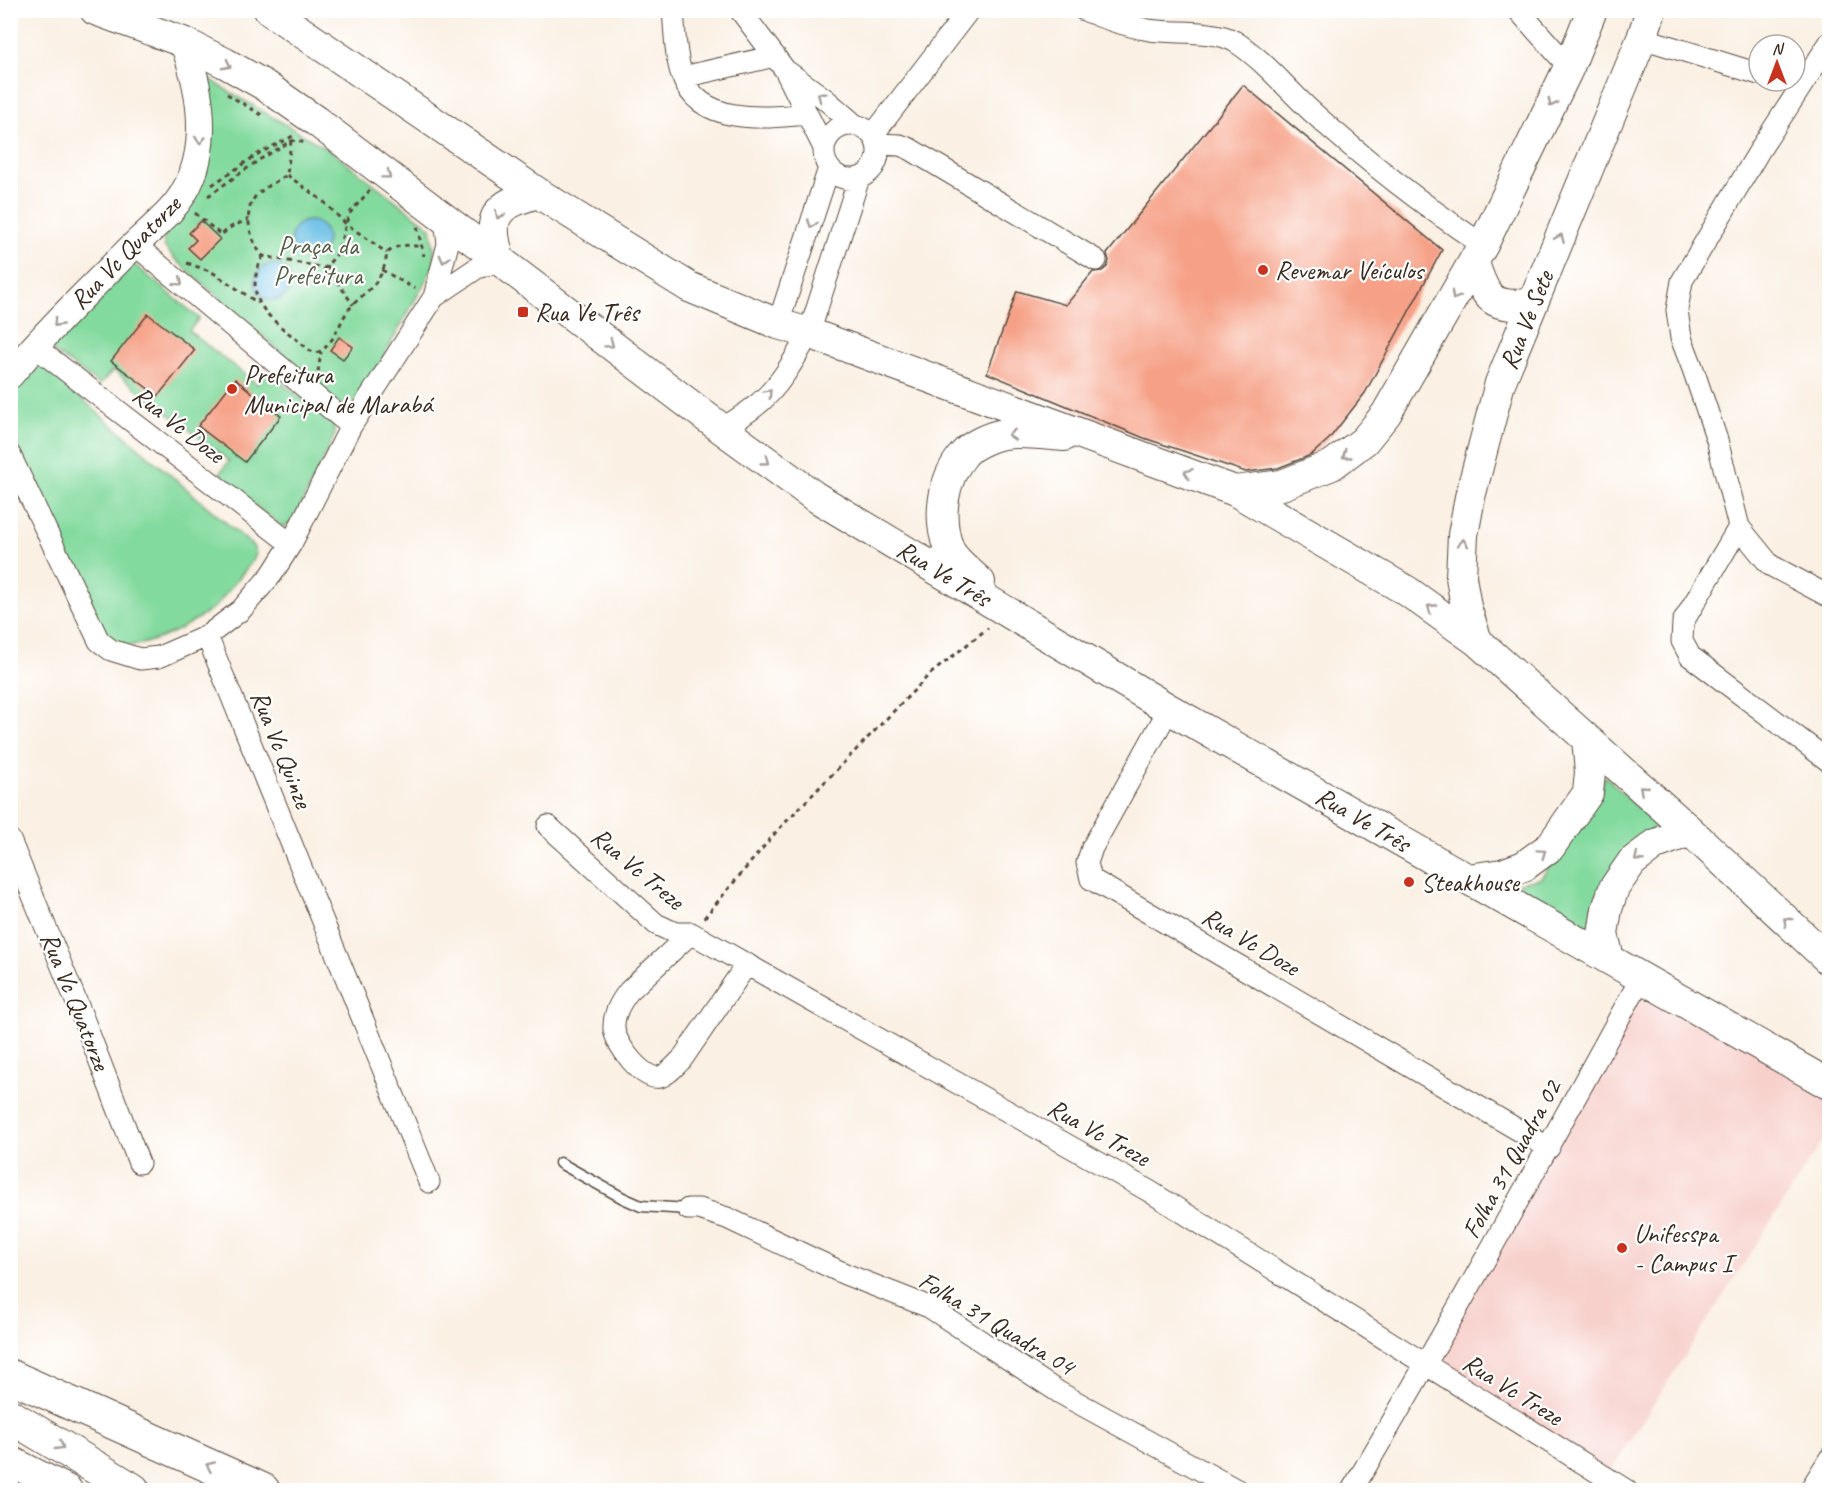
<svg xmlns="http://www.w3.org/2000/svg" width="1840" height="1501" font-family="Caveat,sans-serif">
<rect width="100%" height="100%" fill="#fff"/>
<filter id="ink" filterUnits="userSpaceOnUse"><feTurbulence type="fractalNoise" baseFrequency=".0167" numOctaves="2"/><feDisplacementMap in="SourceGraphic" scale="12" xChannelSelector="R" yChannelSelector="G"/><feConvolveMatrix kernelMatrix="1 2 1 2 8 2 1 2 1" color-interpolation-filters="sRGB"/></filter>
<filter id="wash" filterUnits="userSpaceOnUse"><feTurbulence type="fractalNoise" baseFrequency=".008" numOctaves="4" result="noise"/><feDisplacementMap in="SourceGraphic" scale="24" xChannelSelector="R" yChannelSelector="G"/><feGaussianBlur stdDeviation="1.35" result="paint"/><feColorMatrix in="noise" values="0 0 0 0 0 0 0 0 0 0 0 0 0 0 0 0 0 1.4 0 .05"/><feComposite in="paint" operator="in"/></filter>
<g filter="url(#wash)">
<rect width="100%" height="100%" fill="#faf0e3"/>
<path fill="#f7d0cb" d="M1641,978L1829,1085V1131L1606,1478L1426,1366Z"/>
<path fill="#83da9e" stroke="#5f825e" stroke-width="1.5" d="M203,74L231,93L331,151L431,228L435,259L434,266L359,400L340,405L175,259L164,246V236L185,203Z
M135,265L199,318L189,331L257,384L267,372L332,421L335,434L293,522L283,527L217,477L229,461L113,370L100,385L53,351L51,338L123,267Z
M32,362L39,363L47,369L253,546L256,554L254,559L216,606C193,623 136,659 108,640C103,637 99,630 96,626L11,433V383Z
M1605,776L1657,826L1636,839L1595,900L1596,934L1516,884L1541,878L1599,796Z"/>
<path fill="#68bee5" stroke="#527482" stroke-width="1.5" d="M291 239a18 18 0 1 1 36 0a18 18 0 1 1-36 0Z
M255 282a18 18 0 1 1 36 0a18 18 0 1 1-36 0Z"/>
<g id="blocks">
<path fill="#f6a187" d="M1243,85L1442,250L1365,393L1329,439L1311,455L1278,468L1246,472L1144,438L987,373L1017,291L1066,305L1093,272L1102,271L1107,267L1109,261L1107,254Z
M201,221L220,239L200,259L188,248L196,240L189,233Z
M148,314L195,350L158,396L111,361Z
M339,337L353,347L343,359L330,350Z
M235,379L281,416L245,462L198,426Z"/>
</g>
</g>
<g filter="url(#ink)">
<use href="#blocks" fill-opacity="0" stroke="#58483c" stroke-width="1.5"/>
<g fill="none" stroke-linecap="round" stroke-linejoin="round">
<defs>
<path id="service" d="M560,1163L623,1198L641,1206L688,1209"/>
<path id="minor" d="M673,10C675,32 675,55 682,76C700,126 766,118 807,114
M740,10L785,70L824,148
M1084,10C1105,19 1126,26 1149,30C1173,34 1213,29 1234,41C1262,58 1287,89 1311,111C1365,160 1423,205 1483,245
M1518,10L1569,67
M1642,38L1759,74
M1830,42L1761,148L1682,281L1677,310L1681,338L1693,369L1717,440L1739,527L1770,565L1830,597
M788,72L825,99L855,125
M683,77L775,56
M824 152a27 27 0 1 1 54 0a27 27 0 1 1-54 0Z
M873,135L969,10
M878,144L900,145L910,149L1096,260
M134,244L351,426
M434,297L477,268L500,261
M778,324L829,168
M34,346L291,544
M722,429C732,422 743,416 753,408C778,390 795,359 809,333L859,178
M10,455L99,641L111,650L140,659L159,657L207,636L241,610L272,574L291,544L351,426L434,297L448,244L445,219
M1739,527L1683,622L1682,641L1690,656L1830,762
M207,636L429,1182
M1169,709L1092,848L1087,863L1091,879L1549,1148
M548,826L656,924L675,933H691L1149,1191L1626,1490
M10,840L83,1018L139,1163
M691,933L629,991C620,1002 613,1014 614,1029C616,1045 643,1081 660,1077C669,1074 676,1065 682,1059L747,964
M688,1209H699L727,1218L845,1274L929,1307L1060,1393L1237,1490
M1352,1490C1452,1322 1547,1150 1641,978
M1810,1490L1830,1458"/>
<path id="tertiary" d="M10,375C46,332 85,294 124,255C139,240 156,226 170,211C213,165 204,96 183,42"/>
<path id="secondary" d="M95,10L183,42L225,63L264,85L316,121L722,429L814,496L1169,709L1830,1085
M269,10L538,193L689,287L778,324L809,333L1235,491L1407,591L1477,641L1690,831L1830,961
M500,261C486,216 494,205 538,193
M1474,263C1486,300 1492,309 1533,303
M1235,491L1282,485L1332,465L1364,441L1386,414L1483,245L1569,67L1592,10
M980,582C971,573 954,561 949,549C937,519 942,479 964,454C972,444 992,436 1004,434C1019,431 1048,435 1064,436
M1477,641L1466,607L1461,577L1463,535L1470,497L1500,383L1642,38L1651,10
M1468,879L1502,874L1524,866L1550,847L1588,793L1590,772L1587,739
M1609,959L1603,934L1607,909L1614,888L1632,862L1656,844L1690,831
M10,1461L67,1490"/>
<path id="trunk" d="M10,1376L263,1490
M10,1416L133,1490"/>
</defs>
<use href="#service" stroke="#58483c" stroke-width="13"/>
<use href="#minor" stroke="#58483c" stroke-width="23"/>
<use href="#tertiary" stroke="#58483c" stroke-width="29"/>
<use href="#secondary" stroke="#58483c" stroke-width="32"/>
<use href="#trunk" stroke="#58483c" stroke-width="35"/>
<path stroke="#58483c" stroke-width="3" stroke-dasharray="4.5 4.5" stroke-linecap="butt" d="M227,94L265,117
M291,141L287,175C276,182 264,187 255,197C242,213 251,243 263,256L325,268L337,254L349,214L370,190
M287,175L323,201L345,223L387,253
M212,185L258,154L295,135
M208,196L259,160L291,141L297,140L304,143
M195,213L221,235L231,227L249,219
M417,227L424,256
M263,256C238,305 277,321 309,350L316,353C334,347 339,321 350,308C359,297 373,289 380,276C384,269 386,261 387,253C399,243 408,245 423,247
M187,263L212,272L258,303
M327,266L353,305
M382,270L415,289
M318,372L321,352
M704,918L776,832L929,675L988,628"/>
<use href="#service" stroke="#fff" stroke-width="10"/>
<use href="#minor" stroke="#fff" stroke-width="21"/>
<use href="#tertiary" stroke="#fff" stroke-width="27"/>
<use href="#secondary" stroke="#fff" stroke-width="30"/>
<use href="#trunk" stroke="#fff" stroke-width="33"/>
</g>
<defs><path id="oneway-chevron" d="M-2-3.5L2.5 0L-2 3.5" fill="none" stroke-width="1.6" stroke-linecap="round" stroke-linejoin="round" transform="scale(1.5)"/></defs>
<g stroke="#a79f9a">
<use href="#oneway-chevron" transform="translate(227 65) rotate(28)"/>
<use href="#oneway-chevron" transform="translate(821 96) rotate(-143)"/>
<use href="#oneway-chevron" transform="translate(1552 103) rotate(116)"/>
<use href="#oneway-chevron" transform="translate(200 140) rotate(94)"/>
<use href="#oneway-chevron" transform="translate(387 175) rotate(37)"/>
<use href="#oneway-chevron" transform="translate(499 215) rotate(117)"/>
<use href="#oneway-chevron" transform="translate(812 224) rotate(108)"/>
<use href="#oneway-chevron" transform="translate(1560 238) rotate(-68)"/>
<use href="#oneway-chevron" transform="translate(444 259) rotate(105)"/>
<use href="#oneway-chevron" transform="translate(179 282) rotate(40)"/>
<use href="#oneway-chevron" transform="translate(1455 296) rotate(120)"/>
<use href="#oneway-chevron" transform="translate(57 323) rotate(134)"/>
<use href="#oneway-chevron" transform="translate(610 344) rotate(37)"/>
<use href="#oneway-chevron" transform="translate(768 393) rotate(-47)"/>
<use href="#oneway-chevron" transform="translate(1012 435) rotate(178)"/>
<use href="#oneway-chevron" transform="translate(1346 455) rotate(144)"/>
<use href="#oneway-chevron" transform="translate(766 461) rotate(36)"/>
<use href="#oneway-chevron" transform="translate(1188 473) rotate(-159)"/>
<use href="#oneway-chevron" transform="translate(1463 543) rotate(-86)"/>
<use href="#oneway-chevron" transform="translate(1431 608) rotate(-144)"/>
<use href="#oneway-chevron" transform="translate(1643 789) rotate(-138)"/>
<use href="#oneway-chevron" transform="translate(1542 853) rotate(-35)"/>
<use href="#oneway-chevron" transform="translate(1638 858) rotate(141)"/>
<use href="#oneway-chevron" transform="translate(1787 921) rotate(-137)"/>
<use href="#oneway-chevron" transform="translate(60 1446) rotate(31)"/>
<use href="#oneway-chevron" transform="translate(210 1466) rotate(-156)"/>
</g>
</g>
<g fill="#c8321e" stroke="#fff" stroke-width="2">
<circle cx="1263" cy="270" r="6"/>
<rect x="517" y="306" width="12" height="12" rx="3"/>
<circle cx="232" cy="389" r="6"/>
<circle cx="1409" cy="882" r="6"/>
<circle cx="1622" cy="1248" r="6"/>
</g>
<g text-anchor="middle" stroke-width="4.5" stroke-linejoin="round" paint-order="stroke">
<g font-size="26" fill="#515f44" stroke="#fff">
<text x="318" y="254">Praça da<tspan x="318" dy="30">Prefeitura</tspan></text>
</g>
<g font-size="26" fill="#3b2a1e" stroke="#fff">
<text transform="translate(125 252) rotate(-46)" y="9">Rua Vc Quatorze</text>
<text transform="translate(1526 320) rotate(-68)" y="9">Rua Ve Sete</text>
<text transform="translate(179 424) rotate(38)" y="9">Rua Vc Doze</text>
<text transform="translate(944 573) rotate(31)" y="9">Rua Ve Três</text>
<text transform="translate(282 749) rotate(68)" y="9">Rua Vc Quinze</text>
<text transform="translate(1363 819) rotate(30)" y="9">Rua Ve Três</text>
<text transform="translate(638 868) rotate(40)" y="9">Rua Vc Treze</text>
<text transform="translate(1251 941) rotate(31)" y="9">Rua Vc Doze</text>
<text transform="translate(76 1001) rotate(68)" y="9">Rua Vc Quatorze</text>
<text transform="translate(1099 1132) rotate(29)" y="9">Rua Vc Treze</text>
<text transform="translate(1511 1159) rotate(-61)" y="9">Folha 31 Quadra 02</text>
<text transform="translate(997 1323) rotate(31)" y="9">Folha 31 Quadra 04</text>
<text transform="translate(1513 1389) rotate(32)" y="9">Rua Vc Treze</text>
</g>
<g font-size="26" fill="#3b2a1e" stroke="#fff" text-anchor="start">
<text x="1275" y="279">Revemar Veículos</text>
<text x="535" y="321">Rua Ve Três</text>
<text x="244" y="383">Prefeitura<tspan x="244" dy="30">Municipal de Marabá</tspan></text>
<text x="1421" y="891">Steakhouse</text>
<text x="1634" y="1242">Unifesspa<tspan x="1634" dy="30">- Campus I</tspan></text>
</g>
</g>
<rect width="1840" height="1501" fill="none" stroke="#fff" stroke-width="36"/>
<g transform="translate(1777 63)"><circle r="28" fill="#ffffff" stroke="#b1aaa5" stroke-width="1.5"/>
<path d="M0-4.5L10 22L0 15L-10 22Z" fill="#c8321e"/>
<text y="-9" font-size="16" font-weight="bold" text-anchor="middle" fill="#3b2a1e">N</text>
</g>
</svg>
